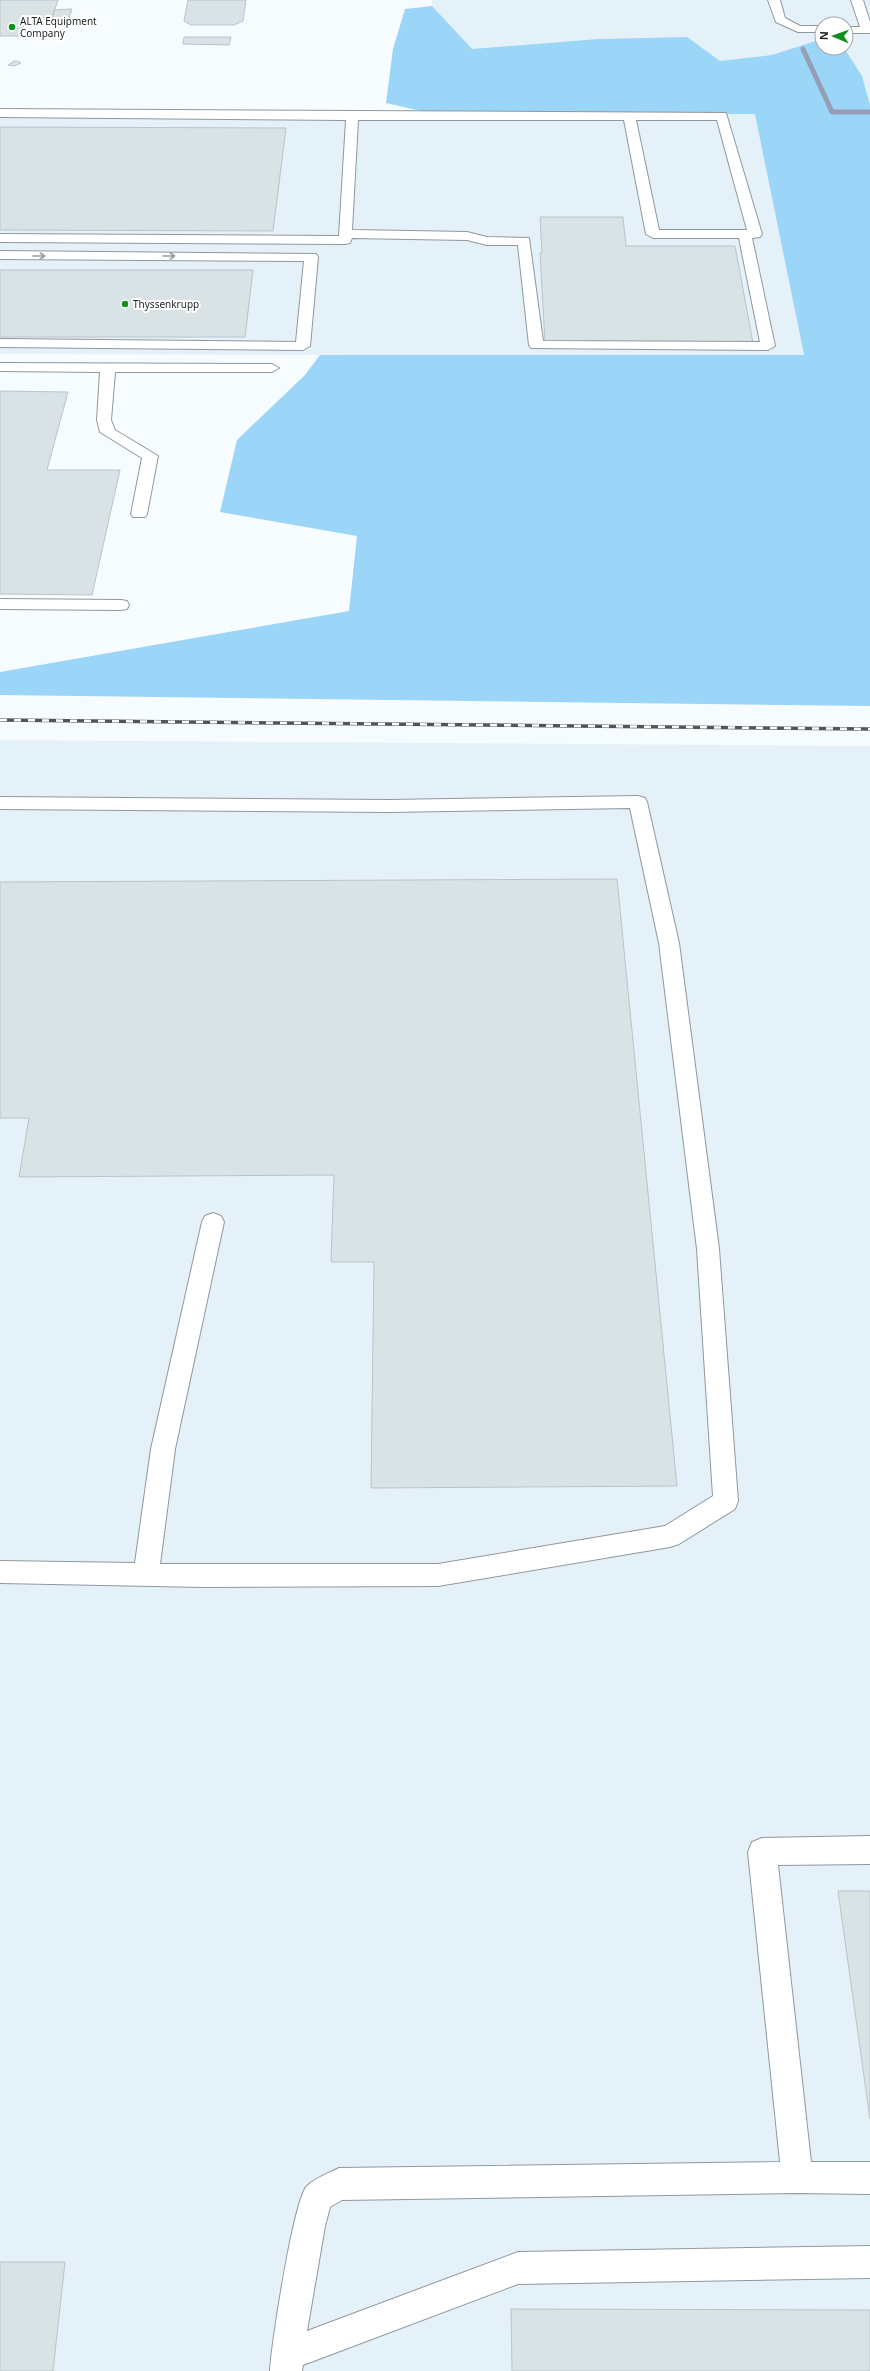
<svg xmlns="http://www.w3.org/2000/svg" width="870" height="2371" font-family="'Noto Sans',sans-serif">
<rect width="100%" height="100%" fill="#f6fcff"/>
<path fill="#e4f1f9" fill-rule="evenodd" d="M432,0H870V533L760,136L804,356L0,354V112L430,113ZM822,24H846V48H822Z
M0,740L870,746V2371H0Z"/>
<path fill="#9bd5f8" d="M432,6L472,49L599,39L687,37L720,61L772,55L822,39V48H844L862,76L870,105V706L0,695V672L349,611L357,536L220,512L237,440L305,375L320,355H804L755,114L430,113L386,103L393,49L405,9Z"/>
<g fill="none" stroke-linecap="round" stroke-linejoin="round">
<path stroke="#959db7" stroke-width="5" d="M803,49L832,112H870"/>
</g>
<path fill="#d9e3e6" stroke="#bac4c7" d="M0,0H58L52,18L27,17L20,36H0Z
M188,0H246L243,21L234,25H191L184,21Z
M72,9L69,18H52L54,10Z
M184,37H231L229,45L183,44Z
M14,61H18L21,63L14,66L8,65Z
M0,127L286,128L273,231L0,230Z
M540,217H623L626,246H735L753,343L545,342L540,253H542Z
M0,270H253L245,337H0Z
M0,391L68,392L47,470H120L92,595L0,594Z
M617,879L677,1486L371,1488L374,1262H331L334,1175L19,1177L29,1118H0V882Z
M838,1891H870V2119Z
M0,2262H65L53,2371H0Z
M511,2309L870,2310V2371H512Z"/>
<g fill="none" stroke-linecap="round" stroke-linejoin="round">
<defs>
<path id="minor" d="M768,0H780L785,18L800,26H822V32H798L776,22Z
M851,0H863L870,22V33H846V27H860Z
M0,109L726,113L762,234L760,237L752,238L775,346L768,350L531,348L529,345L518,245H487L467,240L352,238L350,243L345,244L0,242V234L339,236L346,120L0,117ZM358,120H624L646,234L653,238H739L760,342L543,341L529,238L487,237L467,232L352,230ZM636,120H717L747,230H659Z
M0,251L316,254L318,257L310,346L303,350L0,347V339L296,342L304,261L0,259Z
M0,363L272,364L279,368L272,372H115L111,420L115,430L158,456L147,514L145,517H133L131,514L142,458L100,432L97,420L100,372L0,371Z
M0,599L121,600L127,601L129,605L127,609L121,610L0,609Z
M638,796L645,798L647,802L679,943L719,1249L738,1501L735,1509L679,1544L670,1547L438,1586L204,1587L0,1583V1561L135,1563L151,1449L202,1222L205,1216L213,1213L221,1216L224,1222L175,1449L160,1564H438L665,1526L713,1496L697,1249L659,943L630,808L389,812L0,809V797L389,800Z
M870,1836V1864L778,1865L811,2162H870V2194L797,2193L342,2200L330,2207L325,2226L307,2331L518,2252L870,2246V2278L518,2284L303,2365L302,2371H270C271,2346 294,2198 307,2186C315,2178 329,2173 339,2168L780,2162L748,1852L752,1842L762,1838Z"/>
</defs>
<use href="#minor" stroke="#8f989d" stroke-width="2"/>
<use href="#minor" fill="#fff" fill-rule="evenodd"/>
<defs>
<path id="rail" d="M0,720L870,729"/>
</defs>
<use href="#rail" stroke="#525558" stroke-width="3.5"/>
<use href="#rail" stroke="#fff" stroke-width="2.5" stroke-dasharray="7" stroke-linecap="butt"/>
</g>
<defs><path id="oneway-shaft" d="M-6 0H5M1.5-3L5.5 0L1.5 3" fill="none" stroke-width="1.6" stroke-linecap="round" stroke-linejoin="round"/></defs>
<g stroke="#999b9c">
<use href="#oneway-shaft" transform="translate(39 256)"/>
<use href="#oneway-shaft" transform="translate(169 256)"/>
</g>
<g fill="#0e8f1e" stroke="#fff" stroke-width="1.5">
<circle cx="12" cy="27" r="4"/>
<circle cx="125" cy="304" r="4"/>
</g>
<g text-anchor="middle" stroke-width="4" stroke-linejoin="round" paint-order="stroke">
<g font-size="10" fill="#1d2022" stroke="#fff" text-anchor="start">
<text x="20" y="25">ALTA Equipment<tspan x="20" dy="12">Company</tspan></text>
<text x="133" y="308">Thyssenkrupp</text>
</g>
</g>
<g transform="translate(834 36) rotate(272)"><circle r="19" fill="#ffffff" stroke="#a5a6a7"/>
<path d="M0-3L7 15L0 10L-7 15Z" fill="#0e8f1e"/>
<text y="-6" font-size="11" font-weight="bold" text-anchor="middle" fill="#1d2022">N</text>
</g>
</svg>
